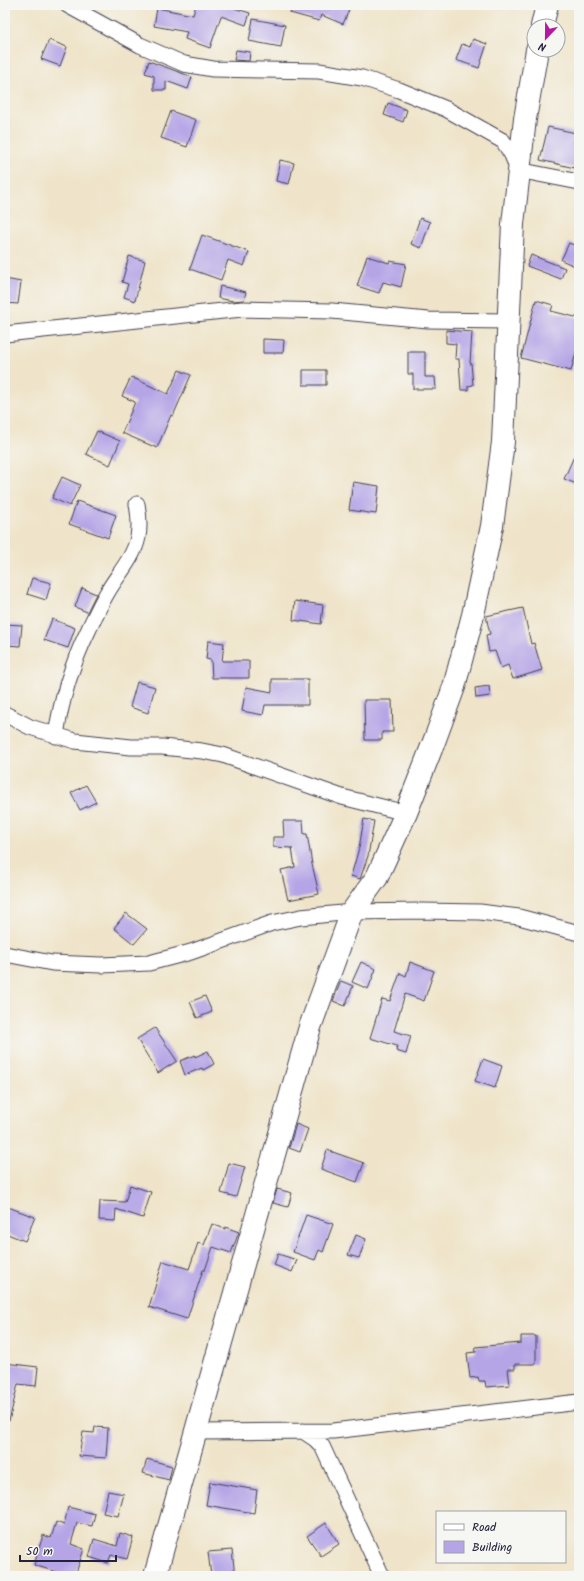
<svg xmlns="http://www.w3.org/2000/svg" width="584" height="1581" font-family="Kalam,sans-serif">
<rect width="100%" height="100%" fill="#f6f6f2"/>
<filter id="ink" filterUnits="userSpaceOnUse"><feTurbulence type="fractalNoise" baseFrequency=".025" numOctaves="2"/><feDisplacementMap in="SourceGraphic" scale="8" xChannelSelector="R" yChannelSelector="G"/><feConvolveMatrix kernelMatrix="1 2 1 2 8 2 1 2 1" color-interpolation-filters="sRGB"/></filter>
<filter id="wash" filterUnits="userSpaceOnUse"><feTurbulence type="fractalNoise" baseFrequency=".012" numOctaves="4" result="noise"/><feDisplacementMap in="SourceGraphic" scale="16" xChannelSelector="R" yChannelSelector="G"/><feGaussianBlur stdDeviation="0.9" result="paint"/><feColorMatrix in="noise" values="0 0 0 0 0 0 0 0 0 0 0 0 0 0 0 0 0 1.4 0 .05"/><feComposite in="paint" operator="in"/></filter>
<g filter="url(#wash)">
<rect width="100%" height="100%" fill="#efe4c9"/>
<g id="blocks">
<path fill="#b5a5e6" d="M196,5H224L250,13L246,25L221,16L210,48L185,39L187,32L154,26L157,8L193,15Z
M292,5H315L332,9L333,5H351L343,24L321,15L319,21L290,13Z
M253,19L285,25L281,47L249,41Z
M473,39L487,44L479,68L456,60L462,44L470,47Z
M49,40L67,47L60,66L41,59Z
M236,50L250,52L249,61L234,60Z
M149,61L192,77L188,89L166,81V90H154V76L145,73Z
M388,103L407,110L403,122L384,115Z
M171,111L196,120L187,147L161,138Z
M548,127L576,133L574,143L579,144V169L540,160Z
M280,160L294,163L289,184L276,181Z
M420,218L430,222L421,248L411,244Z
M202,235L249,252L244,266L228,260L221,280L190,269Z
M569,243L579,247V256L575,266L561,260Z
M531,255L565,268L561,279L527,266Z
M129,256L145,261L135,301L124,297L128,284L122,282Z
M367,256L389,263L390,261L406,264L401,287L383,282L379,293L357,286Z
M5,279L21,282L18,304L5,303Z
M220,286L246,292L244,300L233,301L218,298Z
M536,300L553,305L551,311L579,318V342L571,371L521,358Z
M446,330L472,332L470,363H471L473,385L468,386V390H461L459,359H455L456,344L446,343Z
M263,339L284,340L283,353H263Z
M408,352H425V377H435L436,389H413V374H408Z
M179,370L191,375L173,416L171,415L157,448L122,433L135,402L122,396L131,377L168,394Z
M303,370H326V385H303Z
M97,431L120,441L110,465L86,454Z
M579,445V485L564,479Z
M62,477L80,485L70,506L52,498Z
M353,482L379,486L376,514L349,510Z
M77,501L116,515L108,538L69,524Z
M32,578L51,583L46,600L27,594Z
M82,588L96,594L87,612L75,607Z
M295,601L323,605L321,624L293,620Z
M523,608L531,644L534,643L542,670L513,679L508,665L501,668L495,651L489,652L486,635L490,634L486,616Z
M52,619L75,628L68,648L44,640Z
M5,624L22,625L20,646L5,645Z
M208,641L224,643L222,661H249V678H212L211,660L206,659Z
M272,679H308V705H265L263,715L242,711L246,687L272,692Z
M137,682L155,687L148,713L130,707Z
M489,686L490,696L476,698L475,688Z
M364,700H392L393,732H382V740H365Z
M86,785L96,802L80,810L71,793Z
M364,819L374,821L368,856L360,879L351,876L359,848Z
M283,821H303L304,834H307L312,864L319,894L288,900L281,870L295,867L292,848L273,847V837H284Z
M126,913L147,929L134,944L114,928Z
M361,962L376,969L368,989L352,982Z
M410,962L434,971L424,1001L405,994L394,1031L411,1036L406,1054L396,1051L397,1046L370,1038L382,999L390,1001L400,973L406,976Z
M341,981L353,986L345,1006L333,1001Z
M205,996L212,1012L197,1018L190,1002Z
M155,1028L177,1061L158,1073L137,1039Z
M208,1051L214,1064L203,1070L202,1068L185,1075L180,1061L195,1055V1057Z
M483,1059L502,1066L495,1088L475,1081Z
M296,1124L308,1129L300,1152L289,1148Z
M327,1150L364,1163L357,1182L321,1169Z
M229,1163L245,1167L236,1197L221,1193Z
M130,1185L151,1192L143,1218L116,1209L115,1221L99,1220L100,1201L125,1202Z
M277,1189L292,1193L288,1207L273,1203Z
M8,1207L35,1217L25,1241L5,1233V1215Z
M306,1215L333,1224L323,1252L319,1250L315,1260L293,1252Z
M212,1224L225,1229V1227L239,1232L231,1253L213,1247L205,1270H203L187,1319L149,1307L163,1261L189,1269L198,1243L204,1245Z
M356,1235L366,1239L359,1258L348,1255Z
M278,1254L297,1260L292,1272L274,1265Z
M521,1336H536V1364H515V1369H508L510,1385L486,1387L485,1381H479L478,1377L470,1378L467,1353L476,1352L475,1347L521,1343Z
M5,1363L38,1367L36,1386L18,1384L9,1421L5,1420Z
M95,1427L108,1428L106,1458L79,1456L83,1432L94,1433Z
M147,1459L172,1466L169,1480L143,1473Z
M210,1482L257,1490L254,1513L206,1505Z
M108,1491L124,1494L118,1516L103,1513Z
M68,1507L95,1514L92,1526L77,1523L71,1544L84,1549L75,1576H69L34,1565L43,1535L51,1538L56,1522L64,1525Z
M326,1523L339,1544L321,1556L307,1536Z
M120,1533L133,1537L127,1559L111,1555L108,1563L89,1557L94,1539L117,1546Z
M232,1550L235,1576H211L208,1552Z"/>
</g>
</g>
<g filter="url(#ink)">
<use href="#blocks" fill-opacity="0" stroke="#413f50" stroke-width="1"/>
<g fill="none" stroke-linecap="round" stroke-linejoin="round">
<defs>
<path id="street" d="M67,5L140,45L184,64L213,69L319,71L362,78L399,90L446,109L503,141L512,155L518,170L579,182
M5,334L242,309L332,311L428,320L508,321
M5,714L30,727L75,741L131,747H162L202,751L223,755L342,797L406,813
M56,736C61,700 72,664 88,631C94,618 100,605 107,593C117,575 134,558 138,537C140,526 139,515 137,504
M5,954L52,963L101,965L149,963L191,952L272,923L301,917L352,912L421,911L480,912L519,917L579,933
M303,1431L315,1439L322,1446L382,1576
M196,1432L333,1431L579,1402"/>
<path id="secondary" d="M542,26L547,5
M155,1576L310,1027L352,912L377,877L406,813L435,739L454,687L473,615L492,526L503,442L513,224L525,119L537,50"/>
</defs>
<use href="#street" stroke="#413f50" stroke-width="17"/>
<use href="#secondary" stroke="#413f50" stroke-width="24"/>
<use href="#street" stroke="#fff" stroke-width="15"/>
<use href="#secondary" stroke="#fff" stroke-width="22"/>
</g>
</g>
<rect width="584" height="1581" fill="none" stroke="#f6f6f2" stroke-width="20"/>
<rect x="436" y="1511" width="130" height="52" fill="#f6f6f2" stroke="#a1a1a9"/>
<rect x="444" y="1524" width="20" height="6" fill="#ffffff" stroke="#a1a1a9"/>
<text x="472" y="1531" font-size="12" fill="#22223b">Road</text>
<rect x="444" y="1541" width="20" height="12" fill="#b5a5e6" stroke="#a1a1a9"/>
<text x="472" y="1551" font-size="12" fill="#22223b">Building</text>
<g transform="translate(546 38) rotate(202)"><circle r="19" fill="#f6f6f2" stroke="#a1a1a9"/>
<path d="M0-3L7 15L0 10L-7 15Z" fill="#b5179e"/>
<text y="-6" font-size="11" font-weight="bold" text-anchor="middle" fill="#22223b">N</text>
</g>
<path d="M20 1555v6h96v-6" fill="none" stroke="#22223b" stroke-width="2"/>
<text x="26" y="1555" font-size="12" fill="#22223b" stroke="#f6f6f2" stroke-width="3" paint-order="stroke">50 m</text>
</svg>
